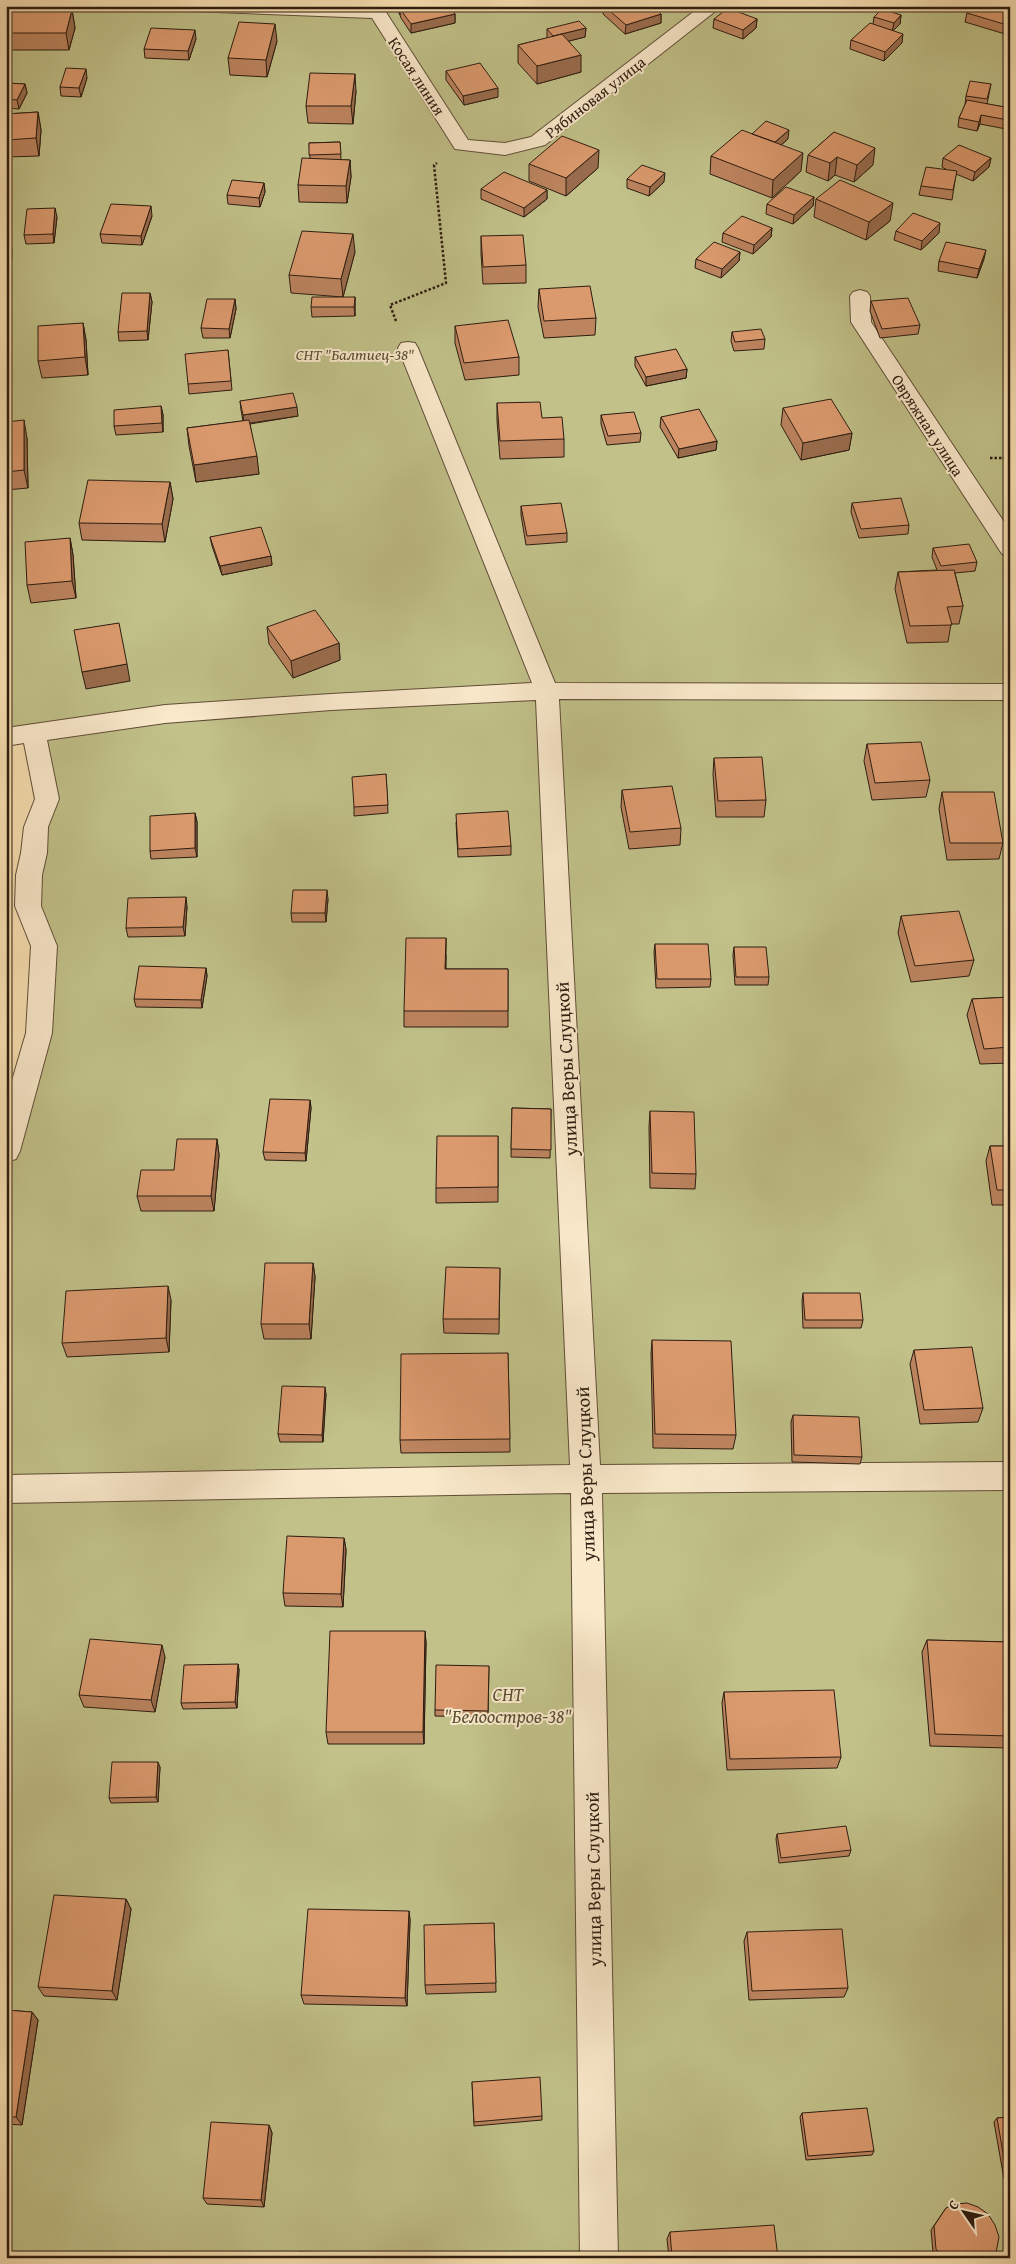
<svg xmlns="http://www.w3.org/2000/svg" width="1016" height="2264" font-family="'Gentium Book Plus',serif">
<rect width="100%" height="100%" fill="#f7dfb1"/>
<filter id="stains"><feTurbulence type="fractalNoise" baseFrequency=".004" numOctaves="4"/><feColorMatrix values="0 0 0 0 .2 0 0 0 0 .09 0 0 0 0 .02 0 0 0 .5 -.17"/></filter>
<radialGradient id="worn" r=".72"><stop offset=".6" stop-color="#630" stop-opacity="0"/><stop offset="1" stop-color="#630" stop-opacity=".3"/></radialGradient>
<path fill="#c1c189" stroke="#776e4c" d="M6,6H1010V2258H6V1151L39,1033L35,835L36,732L6,737Z"/>
<g fill="none" stroke-linecap="round" stroke-linejoin="round">
<defs>
<path id="street" d="M179,6H382L468,140L505,143L531,137L701,6H722L545,145L505,155L455,149L372,18L188,11L182,10Z
M860,290L867,292L870,296L871,322L1010,531V557L1002,554L851,322L850,296L853,292Z
M408,342L415,343L418,348L555,683L1010,684V700L559,699L600,1465L1010,1462V1490L602,1493L618,2258H580L571,1493L6,1503V1475L570,1465L536,700L331,710L165,723L47,740L59,799L48,827L47,853L42,875L41,906L57,946L52,1033L20,1151L16,1159L6,1162V1101L26,1033L31,946L15,906L16,875L21,853L24,827L35,799L24,743L6,746V728L165,705L331,694L532,683L398,348L401,343Z"/>
</defs>
<use href="#street" stroke="#604d38" stroke-width="2"/>
<path stroke="#2d1c10" stroke-width="2.5" stroke-dasharray="2.5 2" stroke-linecap="butt" d="M396,321L390,305L446,283L434,165L437,163
M990,458H1010"/>
<use href="#street" fill="#faeacc" fill-rule="evenodd"/>
</g>
<path fill="#bc845f" stroke="#2d1c10" d="M395,6H449L455,14V23L411,33L401,18L400,15Z
M603,6H653L661,14V23L625,34L603,14Z
M1006,6L1010,29L1005,34L965,22L967,13Z
M72,10L75,28L69,50H9L6,37V30Z
M901,15L900,24L893,31L902,43L884,61L850,49L851,40L873,24L874,17Z
M714,19H757L756,28L743,39L713,28Z
M586,28L585,37L569,41L581,72L537,84L518,63V45L547,38V29Z
M196,39L189,60L145,58L144,49Z
M277,41L267,77L230,75L228,58Z
M446,71L498,97L464,105L446,80Z
M87,78L81,97L61,96L60,87Z
M6,83L25,84L27,93L19,109L6,108Z
M991,84L987,104L1010,108V119L1006,129L980,124L977,131L958,127L959,118L965,105L966,96Z
M356,91L353,124L308,123L306,106Z
M38,112L41,130L39,156L6,157V114Z
M834,132L873,165L854,182L835,175L828,181L806,172L808,155Z
M752,134L788,139L781,145L801,171L772,198L710,174L711,156Z
M340,142L341,160H350L351,177L347,203L299,202L298,185L310,159L309,143Z
M943,158H991L989,167L973,181L956,174L952,200L919,195L921,186L947,170L942,167Z
M529,164L598,168L566,196L529,181Z
M627,179L664,182L649,196L627,188Z
M264,183L265,192L260,207L228,204L227,195Z
M481,189L547,190V199L524,217L481,199Z
M814,197L813,206L793,224L766,214L767,204Z
M816,199L890,221L866,240L814,217Z
M152,216L142,245L102,243L100,234Z
M57,217L54,243L26,244L24,235Z
M772,228L771,237L753,254L722,242L723,233Z
M896,231L939,233L921,250L894,240Z
M481,236L526,265V283L483,284L481,254Z
M6,241H10L12,250L11,274L6,275Z
M355,252L343,297L291,293L289,275Z
M740,252L739,261L721,278L695,268L696,259Z
M984,259L977,278L938,271L939,261Z
M539,289L596,318L595,335L544,338L538,307Z
M150,293L152,302L148,340L119,341L118,332Z
M355,297V316L312,317L311,307Z
M235,299L236,309L230,338H203L201,328Z
M871,301L920,325L918,334L880,338L870,311Z
M83,323L86,340L88,375L42,378L38,361Z
M455,326L519,357V375L465,380L455,343Z
M732,332L765,339L764,349L734,351L731,341Z
M228,350L232,390L189,394L188,384Z
M635,357L687,369L686,378L646,386L635,366Z
M240,401L298,416L250,424L259,474L196,482L189,446L187,428L243,421L241,410Z
M497,403L542,418L564,439V457L500,459L497,421Z
M161,406L163,415V432L116,435L114,426Z
M783,408L852,433L849,450L801,460L781,425Z
M601,415L641,433L640,442L607,445L601,424Z
M661,417L717,441L716,450L678,458L660,427Z
M6,422L27,438L28,488L6,490Z
M170,482L173,499L165,542L82,540L79,523Z
M852,503L909,525L908,534L859,538L851,512Z
M521,506L567,533V542L526,545L521,515Z
M210,537L271,556L272,565L222,575L212,546Z
M70,538L73,555L76,598L31,603L27,585Z
M933,548L977,562L975,571L955,573L963,606L959,624H951L948,642L907,643L895,589L898,572L937,570L932,557Z
M267,627L339,643L340,660L293,678L269,644Z
M6,733L10,752L6,753Z
M867,744L930,780L926,797L872,800L864,761Z
M714,758L766,800L764,817H716L713,774Z
M386,774L388,813L354,816V807Z
M622,790L681,828L680,845L629,849L621,807Z
M942,792L1003,843L999,859L947,860L939,809Z
M195,813L197,822V857L151,859L150,851Z
M456,822L511,846V855L458,857Z
M328,899L326,922H292L291,913Z
M187,906L185,936L128,937L126,928Z
M901,916L974,960L969,976L911,982L898,933Z
M655,944L711,979L710,987L656,988L654,952Z
M734,947L769,977L768,985H735L733,955Z
M446,955V969H508V1027H404V1011Z
M206,968L207,976L202,1008L136,1007L134,999Z
M1010,997V1063L980,1064L967,1015L972,999Z
M310,1100L311,1108L306,1161L265,1160L263,1152Z
M512,1108L551,1109L550,1158L511,1157Z
M650,1111L696,1174L695,1189L650,1188L649,1127Z
M498,1136V1202L436,1203V1188Z
M217,1139L219,1155L214,1211H141L137,1196Z
M990,1146H1010V1205H992L986,1161Z
M313,1263L315,1277L311,1339H264L261,1324Z
M500,1268L499,1334L444,1333L443,1319Z
M803,1293L863,1320L861,1328H803L802,1301Z
M171,1300L169,1352L67,1357L62,1343Z
M652,1340L736,1435L733,1449L653,1448L651,1354Z
M914,1350L983,1408L978,1422L920,1424L910,1364Z
M508,1353L510,1452L401,1453L400,1440Z
M1010,1357V1401L1005,1371Z
M326,1394L323,1442H280L278,1434Z
M793,1415L862,1457L860,1464L792,1462L791,1422Z
M344,1538L346,1550L343,1607L285,1606L283,1593Z
M425,1631L426,1643L424,1744H328L326,1732Z
M927,1640L1010,1642V1748L930,1746L922,1652Z
M165,1657L155,1712L84,1707L79,1695Z
M238,1664L239,1670L237,1708L183,1709L181,1703Z
M489,1666L488,1717L435,1716V1710Z
M724,1692L841,1757L837,1768L727,1770L722,1703Z
M160,1767L158,1802L111,1803L109,1798Z
M777,1834L851,1850L849,1856L779,1863L776,1839Z
M126,1899L131,1909L117,2000L44,1996L38,1987Z
M409,1911L410,1920L407,2006L304,2004L301,1995Z
M494,1923L496,1992L426,1994L425,1985Z
M747,1932L848,1988L844,1997L749,2000L744,1941Z
M6,2010L32,2012L38,2020L22,2125L6,2124Z
M472,2082L542,2116V2120L474,2126Z
M802,2113L874,2151L872,2155L806,2160L800,2117Z
M1010,2117V2179H1004L994,2122L997,2118Z
M269,2125L272,2133L264,2207L207,2204L203,2198Z
M946,2208L995,2258H937L933,2252L931,2230Z
M670,2232L778,2258H669L667,2239Z"/>
<path fill="#996c4d" stroke="#2d1c10" d="M400,6H440L400,9V15Z
M72,10L75,28L69,50L66,33Z
M455,14V23L411,33V24Z
M661,14V23L625,34L626,25Z
M901,15L900,24L892,32L894,23Z
M757,19L756,28L743,39V30Z
M1010,22V29L1005,34L1007,25Z
M275,24L277,41L267,77L266,60Z
M586,28L585,37L553,45V36Z
M195,30L196,39L189,60L188,51Z
M903,34L902,43L884,61L885,52Z
M581,55V72L537,84V66Z
M86,69L87,78L81,97L79,88Z
M355,74L356,91L353,124L351,106Z
M25,84L27,93L19,109L17,100Z
M498,88V97L464,105L463,96Z
M38,112L41,130L39,156L36,138Z
M981,115L980,124L977,131L979,122Z
M1010,115V119L1006,129L1008,120Z
M789,130L788,139L772,153L773,144Z
M875,148L873,165L854,182L857,165Z
M599,150L598,168L566,196V178Z
M803,153L801,171L772,198L773,180Z
M837,157L835,175L828,181L830,163Z
M991,158L989,167L973,181L975,172Z
M350,160L351,177L347,203L346,186Z
M665,173L664,182L649,196L650,187Z
M264,183L265,192L260,207L259,198Z
M547,190V199L524,217V208Z
M814,197L813,206L793,224L794,215Z
M893,203L890,221L866,240L869,222Z
M151,206L152,216L142,245L141,236Z
M55,208L57,217L54,243L53,234Z
M940,223L939,233L921,250L922,241Z
M772,228L771,237L753,254L754,245Z
M353,234L355,252L343,297L341,279Z
M10,241L12,250L11,274L10,265Z
M986,250L984,259L977,278L979,269Z
M740,252L739,261L721,278L722,269Z
M150,293L152,302L148,340L147,331Z
M355,297V316L354,307Z
M235,299L236,309L230,338L229,329Z
M83,323L86,340L88,375L85,357Z
M687,369L686,378L646,386V377Z
M161,406L163,415V432L162,423Z
M297,407L298,416L244,424L243,415Z
M24,420L27,438L28,488L24,470Z
M852,433L849,450L801,460L803,443Z
M717,441L716,450L678,458L679,449Z
M257,456L259,474L196,482L194,465Z
M170,482L173,499L165,542L162,524Z
M70,538L73,555L76,598L72,581Z
M271,556L272,565L222,575L220,566Z
M339,643L340,660L293,678L291,661Z
M127,664L130,681L86,689L82,672Z
M6,733L9,742L10,752L6,736Z
M195,813L197,822V857L195,848Z
M327,890L328,899L326,922L325,913Z
M186,897L187,906L185,936L183,927Z
M446,938V955L445,985V969Z
M206,968L207,976L202,1008L201,1000Z
M310,1100L311,1108L306,1161L305,1153Z
M217,1139L219,1155L214,1211L211,1196Z
M313,1263L315,1277L311,1339L309,1324Z
M168,1286L171,1300L169,1352L166,1338Z
M325,1387L326,1394L323,1442L322,1435Z
M344,1538L346,1550L343,1607L341,1594Z
M425,1631L426,1643L424,1744L423,1732Z
M162,1645L165,1657L155,1712L151,1700Z
M238,1664L239,1670L237,1708L235,1702Z
M158,1762L160,1767L158,1802L156,1797Z
M126,1899L131,1909L117,2000L112,1991Z
M409,1911L410,1920L407,2006L405,1998Z
M32,2012L38,2020L22,2125L16,2117Z
M269,2125L272,2133L264,2207L261,2200Z"/>
<path fill="#db9a6e" stroke="#2d1c10" d="M413,6H449L455,14L411,24L400,9Z
M604,6H653L661,14L626,25Z
M973,6H1006L1010,7V22L1007,25L967,13Z
M728,8L757,19L743,30L714,19Z
M882,9L901,15L894,23L874,17Z
M11,10H72L66,33H6V30Z
M579,21L586,28L553,36L547,29Z
M239,22L275,24L266,60L228,58Z
M870,23L903,34L885,52L851,40Z
M151,28L195,30L188,51L144,49Z
M562,34L581,55L537,66L518,45Z
M480,63L498,88L463,96L446,71Z
M66,68L86,69L79,88L60,87Z
M310,73L355,74L351,106H306Z
M970,81L991,84L987,99L966,96Z
M6,83L25,84L17,100L6,99Z
M967,100L1010,108V115L1008,120L981,115L979,122L959,118Z
M38,112L36,138L6,140V114Z
M766,121L789,130L775,142L752,134Z
M742,130L803,153L773,180L711,156Z
M834,132L875,148L857,165L837,157L830,163L808,155Z
M562,136L599,150L566,178L529,164Z
M340,142L341,154L309,155V143Z
M959,145L991,158L975,172L943,158Z
M302,158L350,160L346,186L298,185Z
M642,165L665,173L650,187L627,179Z
M926,167L957,171L953,190L921,186Z
M504,172L547,190L524,208L481,189Z
M232,180L264,183L259,198L227,195Z
M840,180L893,203L869,222L816,199Z
M786,187L814,197L794,215L767,204Z
M111,204L151,206L141,236L100,234Z
M55,208L53,234L24,235L27,209Z
M913,213L940,223L922,241L896,231Z
M742,216L772,228L754,245L723,233Z
M302,231L353,234L341,279L289,275Z
M523,235L526,265L483,267L481,236Z
M6,241H10V265H6Z
M714,242L740,252L722,269L696,259Z
M946,242L986,250L979,269L939,261Z
M590,286L596,318L544,321L539,289Z
M122,293H150L147,331L118,332Z
M312,297H355L354,307H311Z
M908,298L920,325L882,329L871,301Z
M207,299H235L229,329L201,328Z
M508,320L519,357L464,363L455,326Z
M83,323L85,357L38,361V326Z
M761,329L765,339L735,342L732,332Z
M676,349L687,369L646,377L635,357Z
M228,350L231,381L188,384L185,354Z
M293,393L297,407L243,415L240,401Z
M831,399L852,433L803,443L783,408Z
M540,402L542,418L562,417L564,439L500,441L497,403Z
M161,406L162,423L114,426V410Z
M699,409L717,441L679,449L661,417Z
M634,412L641,433L608,436L601,415Z
M24,420V470L6,472V422Z
M249,420L257,456L194,465L187,428Z
M88,480L170,482L162,524L79,523Z
M901,498L909,525L861,529L852,503Z
M561,503L567,533L527,536L521,506Z
M261,527L271,556L220,566L210,537Z
M70,538L72,581L27,585L25,542Z
M969,544L977,562L941,566L933,548Z
M954,570L963,606L947,607L952,625L910,626L898,572Z
M315,610L339,643L291,661L267,627Z
M119,623L127,664L82,672L74,630Z
M921,742L930,780L875,783L867,744Z
M762,757L766,800L718,801L714,758Z
M386,774L388,805L354,807L352,777Z
M672,786L681,828L630,832L622,790Z
M942,792H994L1003,843H950Z
M508,811L511,846L458,849L456,814Z
M195,813V848L150,851V816Z
M293,890H327L325,913H291Z
M186,897L183,927L126,928L128,898Z
M959,911L974,960L915,966L901,916Z
M406,938H446L445,969H508V1011H404Z
M655,944H708L711,979H657Z
M734,947H766L769,977H736Z
M139,966L206,968L201,1000L134,999Z
M1010,997V1047L984,1049L972,999Z
M270,1099L310,1100L305,1153L263,1152Z
M512,1108L551,1109V1150L511,1149Z
M650,1111L694,1112L696,1174L652,1173Z
M437,1136H498V1187L436,1188Z
M177,1139H217L211,1196H137L141,1170H174Z
M990,1146H1010V1190H997Z
M265,1263H313L309,1324H261Z
M446,1267L500,1268L499,1319H443Z
M168,1286L166,1338L62,1343L66,1291Z
M803,1293H860L863,1320H805Z
M652,1340L731,1341L736,1435L655,1434Z
M972,1347L983,1408L924,1410L914,1350Z
M508,1353L510,1439L400,1440L401,1354Z
M282,1386L325,1387L322,1435L278,1434Z
M793,1415L859,1417L862,1457L794,1455Z
M287,1536L344,1538L341,1594L283,1593Z
M330,1631H425L423,1732H326Z
M90,1639L162,1645L151,1700L79,1695Z
M927,1640L1010,1642V1736L935,1734Z
M238,1664L235,1702L181,1703L184,1665Z
M436,1665L489,1666L488,1711L435,1710Z
M834,1690L841,1757L730,1759L724,1692Z
M112,1762H158L156,1797L109,1798Z
M846,1826L851,1850L781,1858L777,1834Z
M54,1895L126,1899L112,1991L38,1987Z
M308,1909L409,1911L405,1998L301,1995Z
M494,1923L496,1983L425,1985L424,1925Z
M842,1929L848,1988L752,1991L747,1932Z
M6,2010L32,2012L16,2117H6Z
M540,2077L542,2116L474,2122L472,2082Z
M867,2108L874,2151L808,2156L802,2113Z
M1010,2117V2175L1007,2176L997,2118Z
M211,2122L269,2125L261,2200L203,2198Z
M967,2203L978,2207L988,2214L995,2225L999,2237L995,2258H943L936,2249L934,2226L946,2208L956,2204Z
M774,2225L778,2258H672L670,2232Z
M298,2252L417,2255V2258H298Z"/>
<g text-anchor="middle" stroke-width="4" stroke-linejoin="round" paint-order="stroke">
<g font-size="16" fill="#2d1c10" stroke="#faeacc">
<text transform="translate(417 76) rotate(57)" y="6">Косая линия</text>
<text transform="translate(595 97) rotate(-38)" y="6">Рябиновая улица</text>
<text transform="translate(928 425) rotate(57)" y="6">Овряжная улица</text>
</g>
<g font-size="16" font-style="italic" fill="#594e34" stroke="#faeacc">
<text x="355" y="360">СНТ "Балтиец-38"</text>
</g>
<g font-size="19" fill="#2d1c10" stroke="#faeacc">
<text transform="translate(566 1069) rotate(-93)" y="7">улица Веры Слуцкой</text>
<text transform="translate(585 1474) rotate(-92)" y="7">улица Веры Слуцкой</text>
<text transform="translate(593 1879) rotate(-91)" y="7">улица Веры Слуцкой</text>
</g>
<g font-size="19" font-style="italic" fill="#594e34" stroke="#faeacc">
<text x="508" y="1701">СНТ<tspan x="508" dy="22">"Белоостров-38"</tspan></text>
</g>
</g>
<rect width="1016" height="2264" fill="none" stroke="#f7dfb1" stroke-width="25"/>
<rect x="8" y="8" width="1001" height="2249" fill="none" stroke="#2d1c10" stroke-width="2.5"/>
<rect x="12" y="12" width="991" height="2239" fill="none" stroke="#2d1c10"/>
<g transform="translate(964 2212) rotate(304)" stroke="#faeacc" stroke-width="4" paint-order="stroke">
<path d="M0-4L9 19L0 12L-9 19Z" fill="#2d1c10"/>
<text y="-8" font-size="14" font-weight="bold" text-anchor="middle" fill="#2d1c10">С</text>
</g>
<rect width="100%" height="100%" filter="url(#stains)"/>
<rect width="100%" height="100%" fill="url(#worn)"/>
</svg>
